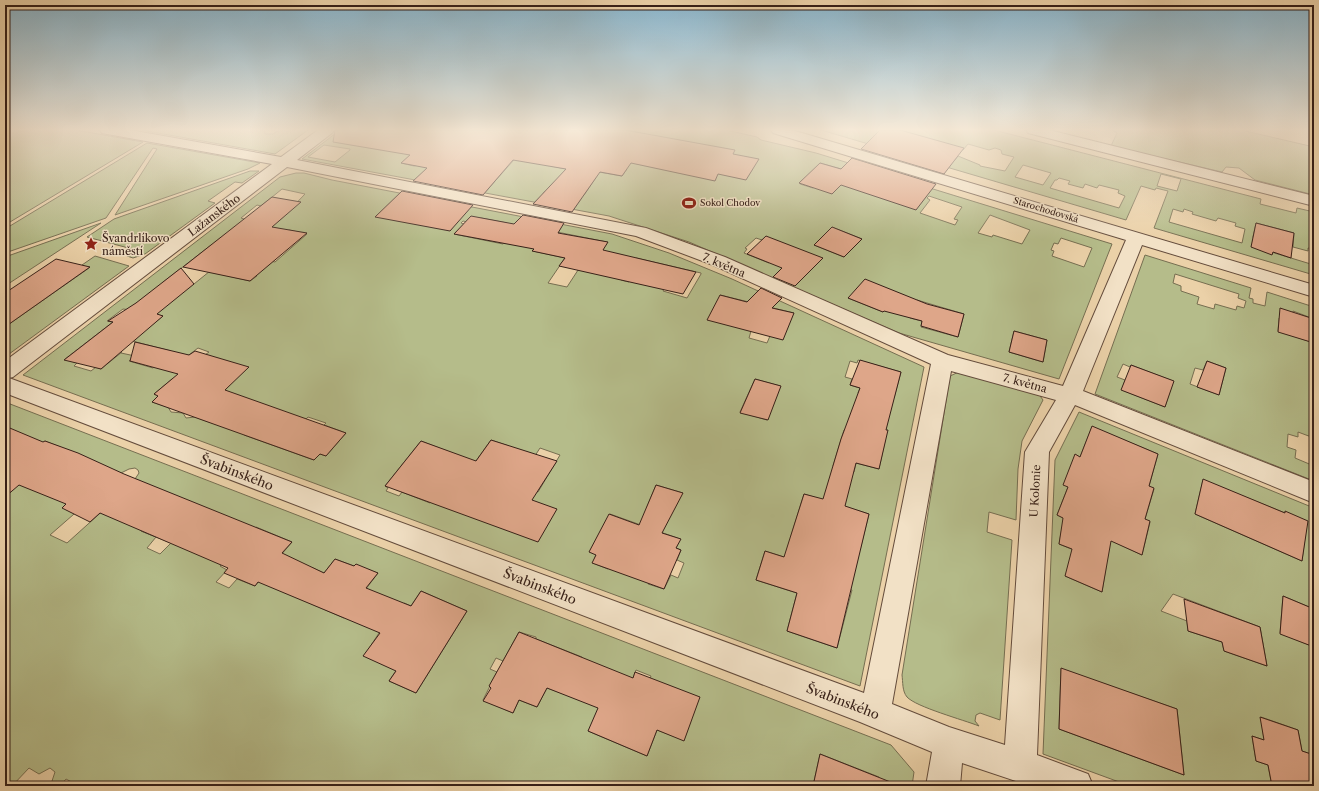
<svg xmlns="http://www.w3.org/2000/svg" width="1319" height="791" font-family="'Libre Caslon Text',serif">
<rect width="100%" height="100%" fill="#ebd1a8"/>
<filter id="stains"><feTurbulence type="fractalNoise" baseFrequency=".005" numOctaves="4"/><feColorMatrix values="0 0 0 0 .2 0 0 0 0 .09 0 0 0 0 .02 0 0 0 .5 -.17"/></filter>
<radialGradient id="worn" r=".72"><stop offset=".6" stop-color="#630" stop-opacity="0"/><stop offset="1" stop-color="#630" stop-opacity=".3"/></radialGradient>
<path fill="#b5bc8a" stroke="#766e51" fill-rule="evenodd" d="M5,130H76L143,142L5,225Z
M141,130H260L265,131V134H273L279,130H308L275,154Z
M340,130H462L452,138L463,140L475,130H547L560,132L563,130H599L589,141L649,135L625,130H726L757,137L761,140L816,153L1112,244L1059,379L899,333L689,242L609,216L302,159ZM324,145L350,149V150L335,162L308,157ZM522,151L487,190L470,186ZM406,154L448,158L414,166L401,163L410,155ZM820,163L848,171L820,182L813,188L800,184ZM551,166L627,169L622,176L593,171L591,174ZM596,177L584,195L543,194L544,192ZM929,196L962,207L954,219L958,220L955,225L920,213L930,200L927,198ZM990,215L1030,230L1022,244L993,235L992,237L978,233ZM832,227L862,239L844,257L814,245ZM766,236L775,257L769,263L744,253L747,249L745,248L756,238L762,240ZM1061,238L1092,248L1084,267L1052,256L1054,251L1051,250L1054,243L1058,244ZM899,293L883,312L848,298ZM917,300L964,314L958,337L921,327L922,321L910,318ZM1014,331L1047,340L1043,362L1009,352Z
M821,130H880L874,136L885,140L894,130H898L888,140L926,138L900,130H994L1261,199L1260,204L1296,213L1297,208L1314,212V249L1308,248V251L1293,247L1294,233L1256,223L1253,237L1258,248L1314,265V275L1154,228L1168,191L1156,188L1155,190L1141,186L1126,220ZM968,144L989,150L995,148L1001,150L1002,154L1014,157L1005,171L980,166V165L958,156L955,160L954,148L963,150ZM1023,165L1051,173L1043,185L1015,177ZM1161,174L1181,179L1177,191L1157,186ZM1059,178L1070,181L1068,184L1083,188L1085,184L1097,188L1099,185L1119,190L1118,193L1125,196L1119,208L1050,188L1055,180H1057ZM1173,209L1183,212L1184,209L1193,212L1192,214L1216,221L1218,218L1236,223L1235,226L1245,229L1242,243L1169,222Z
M1112,130H1241L1314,147V195L1255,180L1239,168L1226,167L1222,172L1111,146L1117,133Z
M147,143L260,163L248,169L115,215L157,149L153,148L106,218L5,253V229Z
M250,171H259L242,183L235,182L208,201L215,203L145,254L133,258L127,256L136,250L87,237L114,219Z
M296,173H304L332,180L612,234L669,253L732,279L924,367L860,686L23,375L280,177ZM282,189L305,194L279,221L243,220L244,219L241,218L257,205L261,206ZM481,218L507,223L508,238L503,244L454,234L464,224L461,223L463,221L467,222ZM289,230L307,234L275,262L252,257ZM552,231L607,242L580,267L567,287L548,283L565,258L533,251L541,240ZM210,246L232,250L257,276L250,281L215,273V267L194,284L162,283ZM636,258L701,273V274L687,298L663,291L665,287L631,279L629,282L621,280ZM720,295L794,313L770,336L767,343L749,338L751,331ZM123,309L147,312L163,316L132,341L171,351L153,368L129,361L135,356L121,353L122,352L101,369L96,367L91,371L74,366L77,363L65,359L113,322L107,321ZM198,348L209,352L187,368L177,364ZM858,360L901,372L894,398H873L858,393L860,388L850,385L852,379L845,377L850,361L857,363ZM172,379L230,385L225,390L212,423L195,417L186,418L183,413L171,412L168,407L152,402L158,396L154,394ZM755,379L780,386L767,420L740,412ZM308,417L326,423L324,425L346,433L326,456L320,454L314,460L244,435L250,429L298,427ZM844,430L885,441L879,469L856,463L854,472L833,466ZM491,440L509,446L473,465ZM421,441L460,456L450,477L430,503L402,492L399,496L386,491L388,488L385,486ZM540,448L560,455L538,492L527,488L513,490ZM656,485L683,493L647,507ZM804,494L869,514L860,550L791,536ZM610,514L680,539L676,548L681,550L677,560L684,563L678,578L671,575L664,589L648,584L649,582L609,567L608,569L593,563ZM765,551L822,569L820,579L852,590L837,648L787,631L797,593L756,580Z
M101,223L5,286V257Z
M1145,255L1251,288L1249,298L1253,299V303L1265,306L1267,292L1314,307V319L1293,311L1292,322L1279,318L1278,331L1314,343V438L1298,432V437L1288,434L1287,447L1296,450L1295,458L1314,466V481L1095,394ZM1175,274L1239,294L1238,298L1246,301L1244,308L1237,306L1236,310L1215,304L1214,309L1197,304L1199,297L1181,291V286L1173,283ZM1207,361L1226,368L1219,395L1190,384L1195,368L1203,370ZM1123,364L1130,367L1131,365L1173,381L1165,407L1122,390L1125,380L1117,377Z
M95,256L129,266L5,357V323L9,324L89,268L82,265Z
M961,371L1038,393L1043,400L1022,441L1018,469L1016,520L989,512L987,532L1012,540L1000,720L980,713L976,715L975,721L979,726C964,720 916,707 907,697C902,691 903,682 902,675L950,376Z
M5,402L891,745L914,772L912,786H878L879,777L820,754L813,786L805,783L804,786H79L66,779L60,786L52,781L55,772L50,768L39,774L29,768L12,786H5V492L60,447L45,441L38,446L5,426ZM135,468L138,470L139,473L135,479L137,480L67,543L50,535L121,473L129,469ZM256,527L292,542L255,586L237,579L229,588L216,582L227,570L220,566ZM141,531L171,543L160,554L147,548L156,537ZM335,559L354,566L378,573L344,618L291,595L313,568L324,573ZM421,591L467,611L416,693L389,681L399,666L364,656L379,633L389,637L404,603L411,606ZM519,632L536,637V639L582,657L564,694L547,688L537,707L519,700L513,713L483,700L497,672L490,669L496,658L503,661ZM636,670L651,676L648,684L699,697L684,740L657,730L647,756L588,731L633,678Z
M1079,412L1314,508V609L1283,596L1280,633L1314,647V755L1302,751L1298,730L1261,717L1264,740L1252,736L1256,761L1268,765L1272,786H1130L1043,754L1055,460ZM1092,427L1158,454L1149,486L1154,489L1145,519L1150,522L1142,555L1057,515L1068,487L1076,455L1080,457ZM1203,480L1285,513L1307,521L1302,561L1195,514ZM1062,528L1096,559L1059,544ZM1106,567L1102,592L1065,576ZM1173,594L1260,627L1267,666L1224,651L1222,642L1188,631L1187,621L1161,611ZM1061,669L1177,709L1184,775L1059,729Z"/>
<path fill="#dea689" stroke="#372018" d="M335,130H625L735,150L733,154L759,159L746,180L718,174L715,181L631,163L622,176L600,172L572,212L533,204L566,169L513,160L483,195L413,181L427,168L401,163L410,155L333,142Z
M880,130H900L964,148L944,174L861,149Z
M852,158L936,184L916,210L841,185L832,194L799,183L820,163L841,169Z
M402,191L473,205L450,231L375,217Z
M272,197L301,202L272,227L307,233L250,281L183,267Z
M523,215L564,223L558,233L608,242L603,250L696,272L683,294L559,266L565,258L532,251L534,249L454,234L471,216L514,224Z
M1256,223L1294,233L1291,258L1273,252L1272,255L1251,247Z
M832,227L862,239L844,257L814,245Z
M766,236L823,258L795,286L773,277L782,268L747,254Z
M56,259L90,267L5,327V293Z
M181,268L194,284L157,314L163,316L101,369L64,360L113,322L108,321L136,303Z
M865,279L927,304L964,314L958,337L921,326L922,321L884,311L883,312L848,298Z
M761,288L782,298L772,308L794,313L783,340L707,320L720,295L747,302Z
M1280,308L1314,319V343L1278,332Z
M1014,331L1047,340L1043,362L1009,352Z
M135,342L189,355L195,351L249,367L225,390L346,433L326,456L320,454L314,460L152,402L158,396L154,394L178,374L130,361Z
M860,360L901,372L886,430H888L879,469L856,463L845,506L869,514L837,648L787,631L797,593L756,580L765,551L784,557L804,494L823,499L841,439L860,388L850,385Z
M1207,361L1226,368L1219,395L1197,387Z
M1131,365L1174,381L1165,407L1121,390Z
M755,379L781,386L768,420L740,413Z
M5,426L43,442L45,441L78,453L124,474L292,542L282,553L324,573L335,559L354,566L356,564L378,573L366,588L411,606L421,591L467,611L416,693L389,681L396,671L363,656L380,633L258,582L255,586L224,573L228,568L100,513L90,522L62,508L66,504L19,485L5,497Z
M1092,426L1158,454L1149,486L1154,488L1145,519L1150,521L1142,555L1111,541L1102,592L1065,576L1072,549L1059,544L1063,518L1057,515L1068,487L1063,485L1075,454L1080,457Z
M491,440L557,461L532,500L557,509L538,542L385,486L421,441L476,461Z
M1203,479L1285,513V511L1308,521L1302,561L1195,514Z
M656,485L683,493L662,533L681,539L676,548L681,550L664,589L592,563L596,555L589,552L609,514L639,525Z
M1283,596L1314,609V647L1280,634Z
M1184,599L1260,627L1267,666L1224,651L1222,642L1188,631Z
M519,632L633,678L635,672L700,697L684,741L657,730L647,756L588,731L598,708L547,688L537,707L519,700L513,713L483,701L491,688L489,686Z
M1061,668L1177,709L1184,775L1059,729Z
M1260,717L1298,730L1302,751L1314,755V786H1272L1268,765L1256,761L1252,736L1264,740Z
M820,754L898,785V786H813Z"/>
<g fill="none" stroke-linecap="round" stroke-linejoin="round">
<defs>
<path id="street" d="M100,130H130L281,157L318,130H334L332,133L297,160L646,228L725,257L948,355L1063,386L1126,240L773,133L771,130H792L1314,285V297L1142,245L1083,391L1314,482V503L1075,405L1049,452L1037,755L1088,774L1093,786H1031L962,763L960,786H926L932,752L860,722L5,393V361L272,164L107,134L102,133ZM287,167L636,236L713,265L931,364L864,693L9,378L13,377ZM951,371L1056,400L1025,452L1005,745L949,727L892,704Z
M1026,130H1049L1314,196V206L1028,133Z"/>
</defs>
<use href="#street" stroke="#644c3c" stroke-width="2"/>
<use href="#street" fill="#f2e1c6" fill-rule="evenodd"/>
</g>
<linearGradient id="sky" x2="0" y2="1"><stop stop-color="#88b5cd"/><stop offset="0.54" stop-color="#f6ead8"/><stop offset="1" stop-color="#f6ead8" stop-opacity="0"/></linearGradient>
<rect width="1319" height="240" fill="url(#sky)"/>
<defs>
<symbol id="stadium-bare" viewBox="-9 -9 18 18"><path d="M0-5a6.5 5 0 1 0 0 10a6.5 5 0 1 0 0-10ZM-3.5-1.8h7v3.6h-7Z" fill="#8f2418" stroke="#f2e1c6" stroke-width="2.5" paint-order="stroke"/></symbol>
<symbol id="sight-bare" viewBox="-9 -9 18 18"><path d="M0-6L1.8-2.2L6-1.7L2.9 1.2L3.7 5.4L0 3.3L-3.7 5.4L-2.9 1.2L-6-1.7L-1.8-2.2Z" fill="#8f2418" stroke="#f2e1c6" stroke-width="2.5" paint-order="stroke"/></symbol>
</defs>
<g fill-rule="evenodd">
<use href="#stadium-bare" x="679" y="193" width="20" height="20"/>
<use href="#sight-bare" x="81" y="234" width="20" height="20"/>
</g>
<g text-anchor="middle" stroke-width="3" stroke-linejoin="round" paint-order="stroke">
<g font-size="9" fill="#372018" stroke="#f2e1c6" text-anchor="start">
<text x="700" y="206">Sokol Chodov</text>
</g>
<g font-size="9" fill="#372018" stroke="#f2e1c6">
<text transform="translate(1046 210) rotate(17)" y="3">Starochodovská</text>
</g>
<g font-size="11" fill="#372018" stroke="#f2e1c6">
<text transform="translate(214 215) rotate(-37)" y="4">Lažanského</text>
<text transform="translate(724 265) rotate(23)" y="4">7. května</text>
<text transform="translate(1025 383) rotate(15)" y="4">7. května</text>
<text transform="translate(1035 491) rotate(-87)" y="4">U Kolonie</text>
</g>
<g font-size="11" fill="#372018" stroke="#f2e1c6" text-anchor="start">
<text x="102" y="242">Švandrlíkovo<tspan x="102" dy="13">náměstí</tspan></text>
</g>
<g font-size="13" fill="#372018" stroke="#f2e1c6">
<text transform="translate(237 472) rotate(21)" y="5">Švabinského</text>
<text transform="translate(540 586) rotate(21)" y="5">Švabinského</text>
<text transform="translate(843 701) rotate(21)" y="5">Švabinského</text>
</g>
</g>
<rect width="1319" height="791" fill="none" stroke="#ebd1a8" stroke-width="20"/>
<rect x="6" y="6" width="1307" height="779" fill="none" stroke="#372018" stroke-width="2"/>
<rect x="10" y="10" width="1299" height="771" fill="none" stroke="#372018"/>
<rect width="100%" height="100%" filter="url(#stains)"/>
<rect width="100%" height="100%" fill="url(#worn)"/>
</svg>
